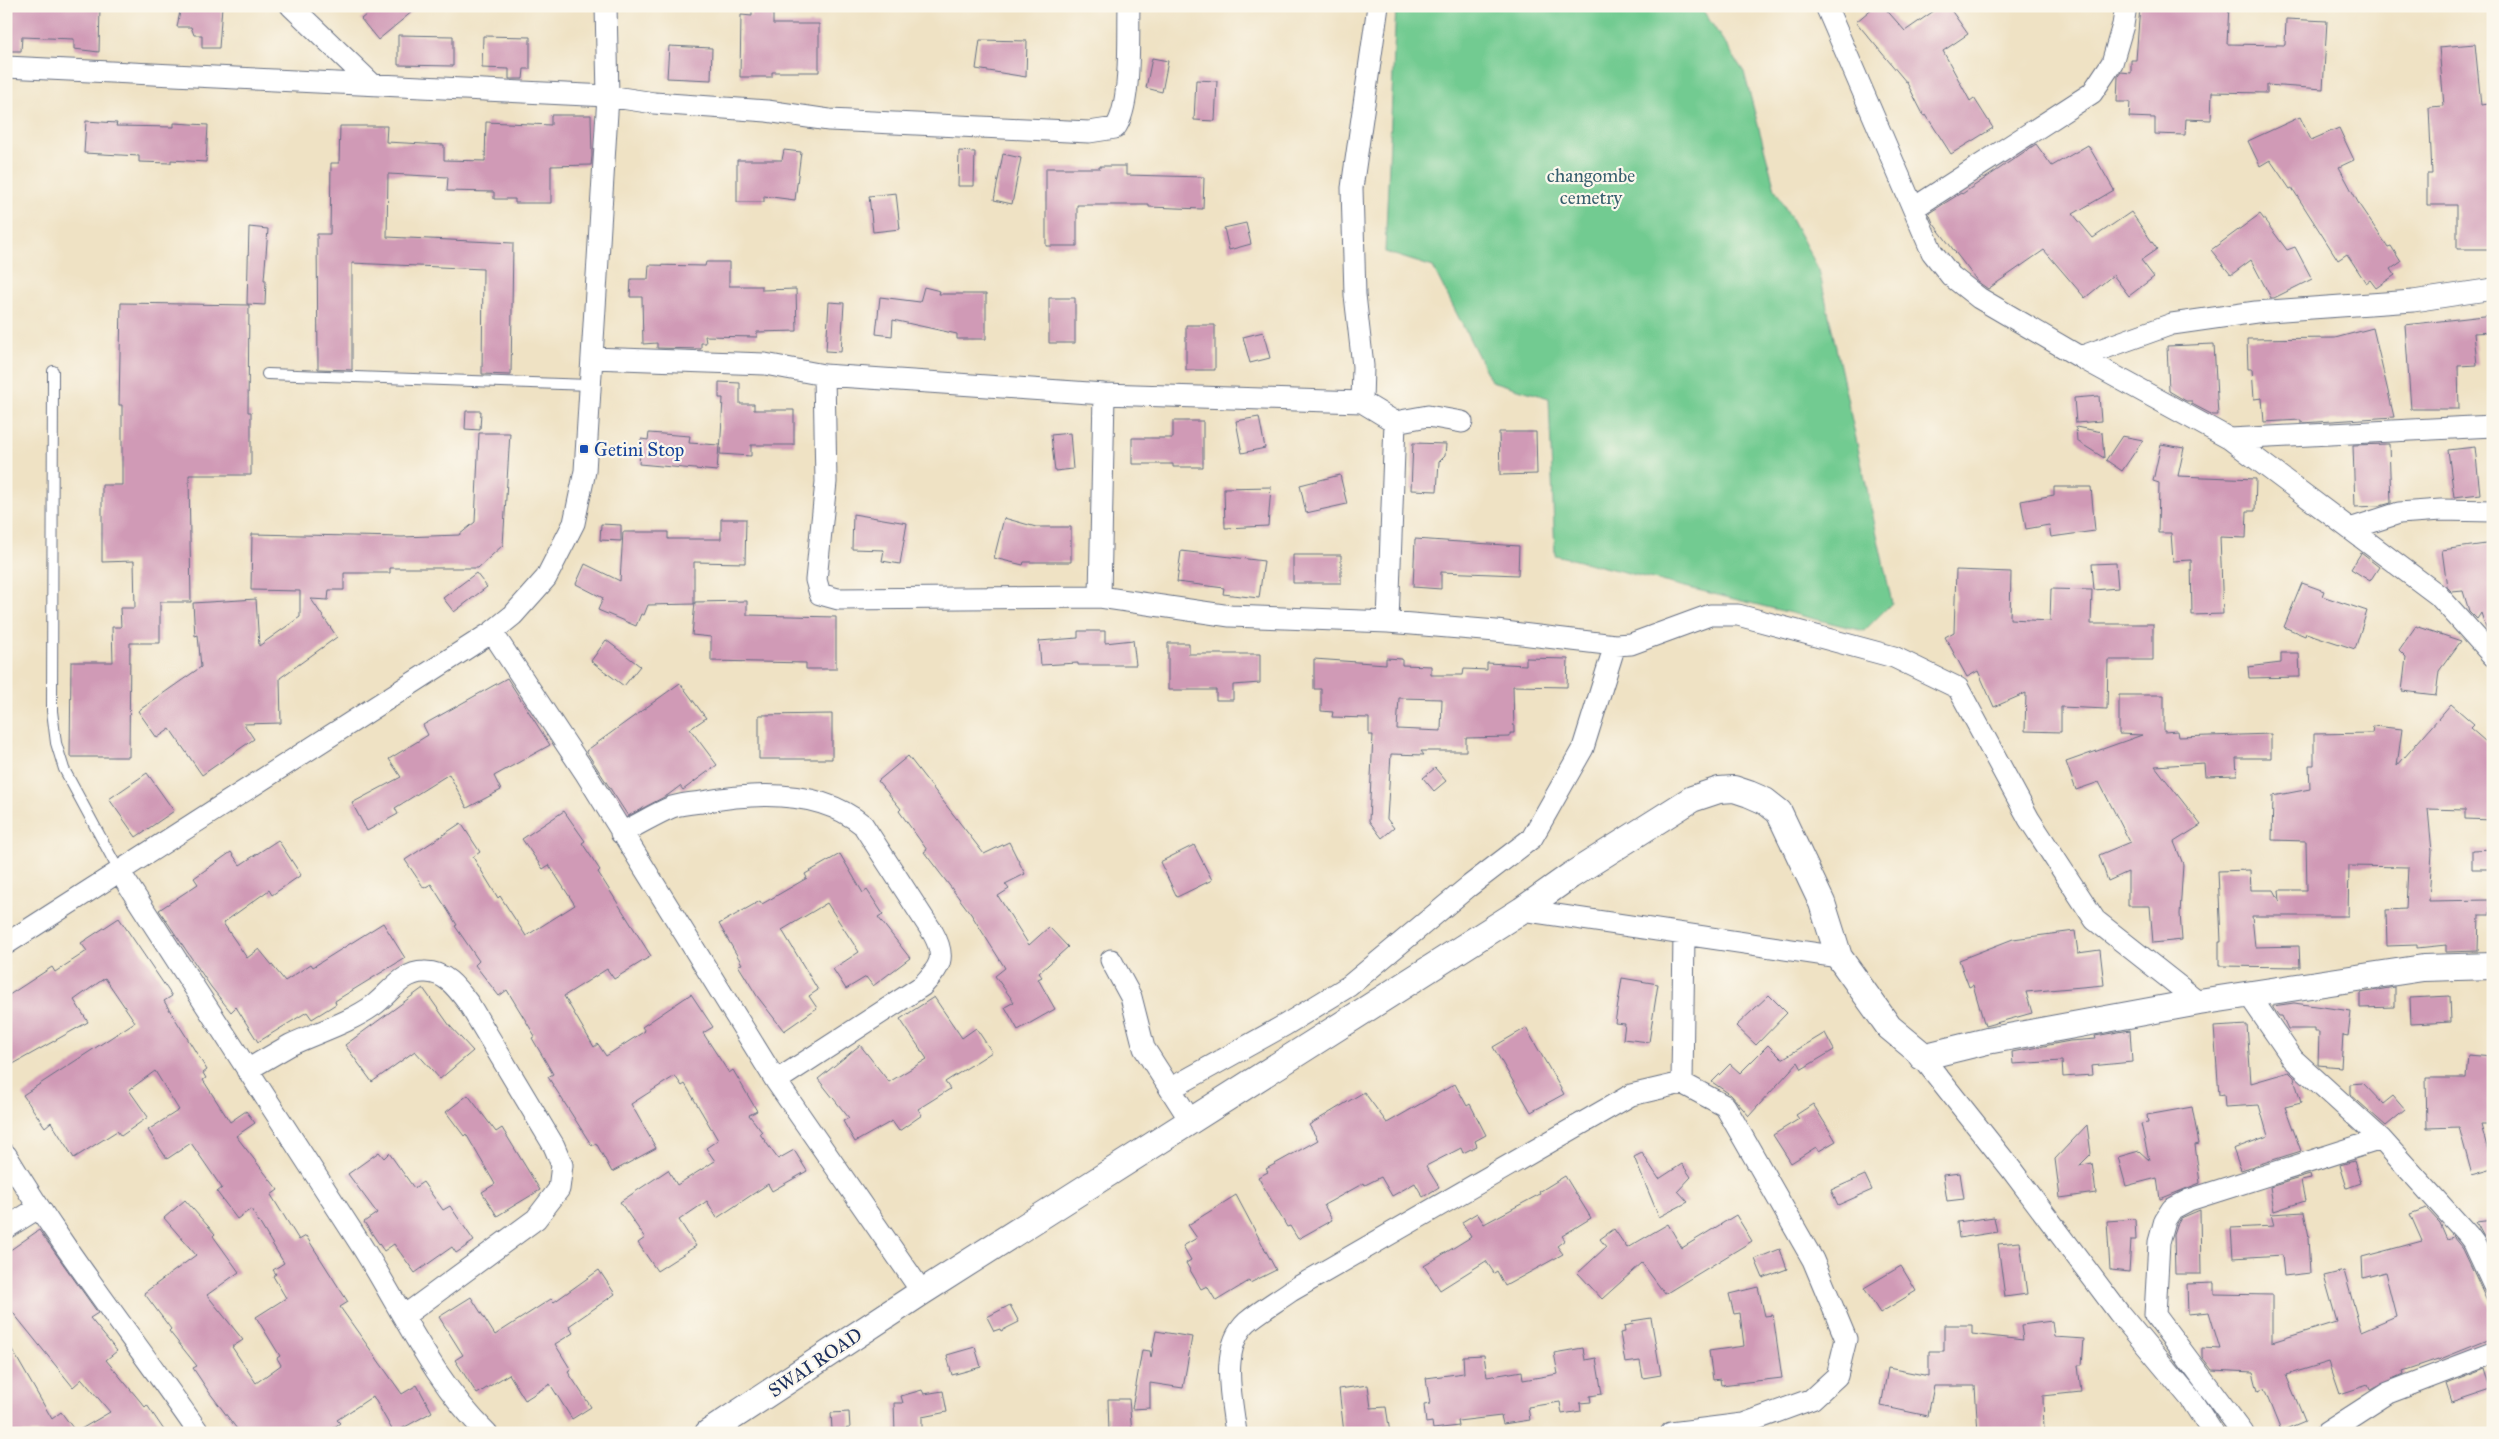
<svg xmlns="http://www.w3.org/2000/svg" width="2499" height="1439" font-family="'IM FELL Great Primer',serif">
<rect width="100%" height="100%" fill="#fbf7ec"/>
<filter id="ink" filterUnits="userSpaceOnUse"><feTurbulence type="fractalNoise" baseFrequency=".02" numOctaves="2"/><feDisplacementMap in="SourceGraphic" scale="10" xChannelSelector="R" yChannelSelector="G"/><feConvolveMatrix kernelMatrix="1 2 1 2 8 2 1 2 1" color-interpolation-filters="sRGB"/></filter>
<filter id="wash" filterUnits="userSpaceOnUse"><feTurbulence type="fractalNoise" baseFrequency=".0096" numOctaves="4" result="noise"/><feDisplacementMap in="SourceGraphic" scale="20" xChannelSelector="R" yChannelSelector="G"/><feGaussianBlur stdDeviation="1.12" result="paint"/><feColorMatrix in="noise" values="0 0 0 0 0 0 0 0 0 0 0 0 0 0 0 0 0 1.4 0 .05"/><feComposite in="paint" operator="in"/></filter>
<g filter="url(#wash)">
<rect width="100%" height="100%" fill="#efe2c4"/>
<path fill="#72cb91" stroke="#467d78" d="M1396,6H1700L1744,72L1775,189L1819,270L1892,603L1864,631L1555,555L1549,398L1491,381L1433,267L1385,252Z"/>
<g id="blocks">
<path fill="#d09ab6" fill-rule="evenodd" d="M6,6H100L99,52L74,49V39L22,37L21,51H6Z
M181,6H222L219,48H202V35H194L191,27H177Z
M377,6H419L378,40L361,19Z
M1875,6H1883L1905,31L1941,6H1948L1968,34L1943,51L1970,101L1974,98L1993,128L1951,154L1926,115L1924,116L1907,83L1856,22Z
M2140,6H2229L2227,44L2285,45L2286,19L2327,21L2323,89L2267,85V93L2212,92L2211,120L2186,119L2185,135L2155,134V118L2129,117L2130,102H2117L2118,76L2121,72L2131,73V60H2136Z
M752,9L773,10V24H819V72H772V77H740L741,15L752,16Z
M398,35L453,36V66L398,65Z
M483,36L530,37V69H524L523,79H509V69L482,68Z
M980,40L1027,41L1026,77L976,69Z
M2475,44L2481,105L2489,104L2493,157V249H2457V205H2427V174H2432L2429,107L2444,106L2439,47Z
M669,46L712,48L711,80L667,78Z
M1152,58L1168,61L1162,92L1146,88Z
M1196,80L1217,81L1215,121L1194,120Z
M551,115H591L592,156L591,165L551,166V203H515V199H494V192L447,191L448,177L388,174L387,237L513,243L511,375L482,374L483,269L352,263V370L318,369L317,234H330L331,163H339L340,126H387L386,142L444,145V160L485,161L486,122L551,125Z
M2300,117L2311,140L2339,128L2354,160L2339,167L2360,206L2388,247L2391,246L2401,262L2391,269L2395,275L2376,288L2370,280L2366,283L2347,254L2338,260L2292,188L2290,189L2270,160L2260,166L2248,141Z
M86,121L117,123L116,126L174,127V123L208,125L206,162L171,160V163L139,162V156L84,153Z
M2036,144L2052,166L2088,145L2114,190L2073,214L2093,238L2131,212L2157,249L2141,260L2154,277L2129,296L2113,275L2085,298L2044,250L1988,289L1978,282L1933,223L1929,213L1961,193L1962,194Z
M784,150L801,152L795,200L764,196V202H737V160H782Z
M959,151L975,152L974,186H958Z
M1003,154L1021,158L1012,204L994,200Z
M1100,166H1126V175L1204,177L1203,209L1149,207V205H1077V246H1046V168H1100Z
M896,193L900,229L873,232L869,196Z
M2260,214L2287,250L2295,247L2312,279L2274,298H2271L2251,260L2231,275L2211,250Z
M1246,223L1251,244L1229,250L1224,228Z
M249,227L268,229L264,280H266L265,305L247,304Z
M706,262H729V286H762V290L796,289L797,331L757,332V337L705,336L706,343H701V349L657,348V343L643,344L642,297H630L631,279H648L649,265L705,266Z
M924,287L940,291L939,294H986V339H957V334L893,320L892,336L876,334L880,297L920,302Z
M1049,298H1075V343H1049Z
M829,302L844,303L841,352L826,351Z
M121,303L249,305L248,412H251V475H189L191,602H160V643H130L129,757H70L71,662H113L112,627H121L120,608H135L134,561L102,562V485H122V405H119Z
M2493,315V332L2474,333L2477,365L2458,366L2459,409H2411L2405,325Z
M1186,325H1215V370H1186Z
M2373,328L2394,417L2301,423V420L2264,422L2262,398L2254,399L2252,369H2248L2247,339L2335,338Z
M1263,332L1270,358L1250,363L1243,337Z
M2214,344L2218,415H2213L2192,404V401H2186L2169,391L2167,346Z
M719,382L740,383V404H754V410H794V445H751V456L720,454L723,398H719Z
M2099,396L2101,421L2076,423L2074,398Z
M466,411H481L480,430L465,429Z
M1259,417L1265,448L1242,453L1236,421Z
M1173,421H1203V467H1173V464H1132V438H1173Z
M2076,427L2102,432L2104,458L2077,441Z
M1499,432H1536L1537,474L1500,475Z
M479,433H510L503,545L478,568H390V573H344V590H329L328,600L311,599L337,637L280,678L281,723L244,724L254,739L202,775L170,729L157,738L138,711L201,667L198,635L195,636L193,603L256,599L259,646L300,617V591L251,590L252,534L402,537L459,535L475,522Z
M649,433L690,436L689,443L719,445L717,471L639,464L641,439L648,440Z
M1070,433L1073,469L1055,471L1051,435Z
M2122,436L2143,440L2122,471L2106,460Z
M1413,443L1446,444L1445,456L1439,462L1437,491L1411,490Z
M2161,444L2184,448L2178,476L2256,479L2255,511H2247L2246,538L2220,537L2223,614L2192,615L2191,560L2173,561L2171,533H2158L2159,483L2153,481Z
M2389,444L2391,503L2380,506L2355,507L2353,445Z
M2475,447L2480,494L2454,497L2448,450Z
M1340,475L1347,504L1306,513L1300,485Z
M1271,487L1268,526L1225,528L1224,488Z
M2054,487H2091L2095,531L2051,537L2049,525L2026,529L2021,501L2054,495Z
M853,514L907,523L900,564L882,561L884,550L852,549Z
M1004,518L1036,527H1071V562H1024L1023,565L994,558Z
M721,519H746L745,563L694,562V604L648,605L644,615L641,614L636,626L598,610L603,598L576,584L585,564L620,581L623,532H668V539H721Z
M601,524L621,525V541L600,540Z
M1415,539L1519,546L1518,575L1441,572V589L1413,587Z
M2493,543V637L2487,631L2481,613L2477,619L2469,611L2463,591L2452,592L2447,587L2442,550Z
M1181,551L1264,561L1259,598L1223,594L1224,588L1177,582Z
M2361,553L2379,567L2370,581L2351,569Z
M1293,555H1341V583H1293Z
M2116,563L2118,588L2094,590L2092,564Z
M1956,570L2011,572L2010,619L2050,621L2051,589L2092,590L2091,624H2153V660H2108L2107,709L2061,707V732L2025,731L2026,693L1994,707L1978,671L1967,677L1945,637L1954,632Z
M476,573L487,587L454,612L443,598Z
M2302,583L2324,591L2322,596L2367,611L2355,649L2306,633L2305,636L2284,627Z
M747,601V615L836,617V669H806V663L711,661V637L692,635L695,602Z
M2416,626L2461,641L2439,671L2436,695L2402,691L2406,657L2399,650Z
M1078,631H1105V643L1133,640L1136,665H1078V663L1041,665L1039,641L1078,638Z
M606,640L640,666L624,686L591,661Z
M1168,643H1189V654H1260V683L1233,685V700H1216V690H1168Z
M2281,653H2299L2300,677L2249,678L2248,667L2281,663Z
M1386,658L1402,659V665L1431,666V675H1463L1464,669L1487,670V663L1526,665V658L1568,659L1567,687L1513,686L1514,733H1510V737L1466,738V751H1421L1424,755L1391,754L1387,819L1394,828L1382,838L1369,821L1373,735H1369V718L1332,717L1333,712L1321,711V689H1314V659L1386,664ZM1399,698L1442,699L1441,731L1397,729Z
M507,678L550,745L494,776L501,790L467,808L449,774L395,808L398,814L367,831L352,803L401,777L389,759L428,735L423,725Z
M680,683L706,718L690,729L717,765L683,790L680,786L668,795L628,816L586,751Z
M2119,695H2164V732L2177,731L2178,737L2271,734V758H2236L2237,775L2205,776L2204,763L2155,766L2201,825L2174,842L2183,864L2180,914L2182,940L2153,943L2150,906H2128V872L2108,881L2099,855L2130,842L2099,782L2076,790L2066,762L2142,735L2119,734Z
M2451,704L2474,724L2470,728L2493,748V820L2465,819V810L2428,809L2432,852L2429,901L2489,900L2490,915H2479L2478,951L2446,952V945L2417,948V945L2387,946L2386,910L2406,909L2408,867L2349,866L2348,916H2252L2255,947L2299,946L2300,967L2219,966V942H2221L2218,871L2250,870L2251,890H2274L2280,901L2279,890H2307L2306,841L2272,840L2273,796L2310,789L2309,765H2314V734L2372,733L2373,726L2402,729L2397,766Z
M832,714V759H759V715Z
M908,756L984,854L1009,842L1025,874L1005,884L1009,889L998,896L1029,945L1049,927L1068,947L1039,973L1042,977L1038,979L1055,1009L1018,1030L1005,1007L1014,1002L995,976L1005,968L971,914L924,852L927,850L899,811L901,809L878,781Z
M1435,768L1446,781L1434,791L1423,778Z
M147,773L174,811L136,837L109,799Z
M564,811L585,841L582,843L600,870L598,872L651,956L614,979L607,969L564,996L594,1047L598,1044L606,1056L645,1031L642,1027L691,994L713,1027L703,1033L729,1073L733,1070L757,1111L749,1115L762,1132L760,1134L778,1159L794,1150L807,1171L772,1191L768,1184L717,1218L707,1201L679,1220L696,1246L657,1271L638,1243L645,1238L620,1202L668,1170L677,1185L715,1161L706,1148L718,1140L685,1084L682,1086L675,1076L631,1104L656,1148L612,1172L596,1143L592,1146L548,1077L553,1074L532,1038L535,1036L507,990L499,996L475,965L479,961L455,926L457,925L431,884L424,888L405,860L461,823L480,852L473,857L498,898L500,896L526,936L575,905L549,865L543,869L522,839Z
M278,840L301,875L272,895L269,890L223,923L247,958L259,949L285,981L311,964L313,967L383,923L405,958L335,1001L336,1004L312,1019L307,1012L258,1042L236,1007L231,1012L211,987L159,910L198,884L194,878L231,852L240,865Z
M1194,845L1212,880L1177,897L1160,862Z
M2492,849V869H2472V850Z
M840,854L863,893L867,890L883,914L878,917L910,958L873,986L866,977L846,989L833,969L859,952L827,903L782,930L818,990L809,996L817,1008L784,1031L757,996L738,965L742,964L719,924L760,901L762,904L807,878L805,874Z
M119,918L172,996L164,1001L207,1070L203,1073L206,1078L203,1080L230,1122L246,1111L255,1123L236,1136L278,1190L271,1195L299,1240L306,1236L348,1302L340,1307L402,1394L417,1385L432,1412L394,1433L373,1396L337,1420L340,1423L326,1433H240L209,1392L193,1368L197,1366L169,1331L171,1329L144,1293L196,1255L164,1218L185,1200L215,1234L213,1236L239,1272L207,1295L243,1340L232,1347L256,1383L281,1365L277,1358L280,1356L256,1317L286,1298L273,1276L276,1274L273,1270L284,1263L251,1209L237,1219L217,1192L222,1188L191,1143L167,1159L148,1130L179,1110L155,1071L129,1090L148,1117L121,1136L117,1131L74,1158L51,1122L45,1127L23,1095L135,1022L105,978L74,1000L88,1022L6,1068V997L52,967L55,972L87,951L81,943Z
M2075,931L2078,953L2100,950L2104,985L2026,992L2032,1013L1985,1026L1973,985L1969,987L1959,960L2013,939Z
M1622,978L1658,984L1649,1042L1623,1039L1625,1024L1615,1023Z
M2395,987V1007L2360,1008V993Z
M423,988L450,1026L473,1051L440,1079L415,1051L372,1082L345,1045Z
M1769,995L1787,1013L1756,1045L1736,1026Z
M2450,996L2451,1022L2411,1024L2410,998Z
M934,997L962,1038L976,1028L992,1052L945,1082L950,1089L918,1109L922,1115L899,1131L892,1121L855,1142L843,1121L849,1118L818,1079L860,1045L889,1082L927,1059L900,1019Z
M2294,1003L2351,1011L2348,1036L2343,1035L2341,1067L2318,1065L2319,1032H2315V1029H2288L2282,1016H2279L2273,1008V1006Z
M2247,1025L2251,1083L2289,1072L2294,1077L2301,1103L2285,1107L2301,1151L2241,1170L2233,1149L2268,1136L2259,1105L2225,1107L2224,1094L2219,1095L2214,1027Z
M1526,1028L1564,1094L1531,1112L1493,1047Z
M2130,1030L2132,1062L2091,1066L2092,1075L2063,1077L2062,1061L2013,1064L2012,1052L2070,1041L2096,1039L2095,1036Z
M1825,1033L1834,1050L1802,1069L1798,1062L1749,1116L1731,1095L1712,1082L1730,1064L1740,1073L1768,1045L1782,1059Z
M2468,1055L2493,1057L2489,1125H2481L2493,1169L2472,1175L2459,1127L2427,1128L2426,1078H2466Z
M2363,1083L2383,1104L2393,1096L2405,1110L2386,1126L2350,1094V1084Z
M1455,1084L1467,1106L1470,1104L1486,1135L1475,1141L1477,1146L1463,1153L1461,1148L1426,1166L1439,1187L1423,1197L1415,1183L1392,1196L1381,1177L1365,1185L1364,1183L1324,1205L1332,1220L1298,1239L1290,1226L1287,1227L1258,1177L1268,1172L1266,1169L1318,1140L1309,1125L1364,1092L1387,1123Z
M468,1095L496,1132L502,1128L540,1190L497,1216L482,1192L495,1184L466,1134L464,1136L446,1112Z
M1813,1104L1836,1141L1819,1151L1816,1147L1791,1163L1773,1135L1799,1119L1796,1115Z
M2192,1107L2199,1144L2195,1145L2200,1183L2160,1199L2157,1178L2126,1186L2118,1157L2139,1151L2149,1160L2141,1124L2148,1123L2147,1115Z
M2087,1125L2091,1154L2079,1166L2092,1163L2096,1193L2060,1198L2055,1159Z
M379,1152L384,1158L389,1153L414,1188L423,1182L443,1210L450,1206L474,1241L456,1253L452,1247L415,1273L394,1244L384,1251L364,1222L377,1213L348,1174Z
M1642,1153L1659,1179L1682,1164L1691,1177L1678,1191L1688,1202L1659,1217L1634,1157Z
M2354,1161L2361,1183L2347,1188L2340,1165Z
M1960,1173L1964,1199L1947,1201L1943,1175Z
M1865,1175L1872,1190L1838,1205L1831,1190Z
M2310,1175L2311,1179L2301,1181L2305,1201L2274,1211L2270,1187Z
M1565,1176L1591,1218L1562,1236L1565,1240L1557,1246L1563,1254L1505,1286L1497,1271L1494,1273L1486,1261L1440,1290L1424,1266L1471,1237L1462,1222L1477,1213L1484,1224L1540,1194L1539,1192Z
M1236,1195L1276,1270L1250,1283L1249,1281L1216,1301L1207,1286L1201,1289L1186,1263L1191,1260L1183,1246L1197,1238L1188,1225Z
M2426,1208L2440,1223L2447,1239L2453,1237L2463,1249L2493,1313V1338L2438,1360V1359L2403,1371L2404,1374L2370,1390L2368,1385L2340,1394L2329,1362L2286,1375L2305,1421L2281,1431L2264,1389L2258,1391L2253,1372L2212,1370L2202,1357V1348L2220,1349L2209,1312L2188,1314L2187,1284L2214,1283V1294L2272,1295V1342L2337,1322L2324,1276L2344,1271L2361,1331L2396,1316L2385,1272L2363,1278L2362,1257L2422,1241L2410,1214Z
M2200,1210L2201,1274H2175L2174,1234L2177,1225L2181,1218Z
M2304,1212L2309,1237L2308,1238L2310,1273L2284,1276L2282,1255L2233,1258L2231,1228L2274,1226L2271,1214Z
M1736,1215L1752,1241L1665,1294L1642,1263L1602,1299L1578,1273L1606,1247L1600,1239L1614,1229L1627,1248L1668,1224L1682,1248Z
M1994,1217L1997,1232L1959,1238L1957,1222Z
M2135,1219L2136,1240H2131L2129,1272L2110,1270L2107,1221Z
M2493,1220V1254L2476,1222Z
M39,1230L98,1313L90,1318L117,1351L106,1360L145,1407L147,1405L166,1433H6V1339L52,1419L61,1412L76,1432L110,1412L82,1379L73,1387L6,1304V1253Z
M2020,1242L2027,1294L2005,1297L1998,1244Z
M1780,1249L1787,1269L1763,1278L1755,1259Z
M1901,1266L1916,1291L1880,1313L1864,1288Z
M599,1270L615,1294L569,1326L573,1333L555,1344L571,1370L568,1372L591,1407L572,1419L550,1384L525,1400L509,1374L477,1394L455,1360L463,1355L439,1317L471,1297L495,1335L551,1299L554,1302Z
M1758,1287L1765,1316L1773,1315L1782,1378L1721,1385L1720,1379L1713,1380L1709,1351L1744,1346L1740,1313L1734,1314L1729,1294Z
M1010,1305L1019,1322L1001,1331L1000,1329L994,1331L987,1317Z
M1651,1318L1661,1375L1643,1378L1640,1361L1625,1363L1620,1333L1625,1332L1624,1326L1633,1324L1632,1321Z
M2052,1321L2054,1337L2084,1339L2082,1365H2078L2081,1392L2043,1396L2044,1433H1978L1975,1386H1934L1928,1416L1881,1406L1888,1368L1929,1376V1351H1944V1325H1972V1334L2023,1340L2021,1325Z
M1156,1331L1192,1337L1183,1388L1150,1383V1408L1132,1409L1142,1350L1150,1351L1151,1358Z
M975,1347L981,1367L952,1375L947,1355Z
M1583,1348L1585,1360L1596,1358L1602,1394L1590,1396L1591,1402L1580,1403L1581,1411L1562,1414L1560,1402L1528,1407L1530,1420L1503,1424L1501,1416L1458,1421L1459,1426L1433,1429L1432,1422L1426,1423L1424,1405L1430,1404L1426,1378L1464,1373L1463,1356L1484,1355L1487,1377L1522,1371L1523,1380L1558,1374L1554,1353Z
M2485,1369L2491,1389L2452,1402L2446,1384Z
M1368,1385L1371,1408L1386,1407L1390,1433H1344L1339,1389Z
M922,1390L924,1394L943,1391L947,1412L922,1417V1433H895L894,1403H903L901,1396Z
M1108,1399H1129L1132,1433H1109Z
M849,1412L850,1428L832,1430L831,1413Z"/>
</g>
</g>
<g filter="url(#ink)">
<use href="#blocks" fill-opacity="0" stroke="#656e82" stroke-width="1"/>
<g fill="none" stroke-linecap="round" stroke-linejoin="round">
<defs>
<path id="service" d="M53,371L52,711L56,743L64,769L119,871
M267,374L590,385"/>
<path id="minor" d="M291,6L371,83
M1826,6L1932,252L1951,276L1979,298L2080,357L2230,439L2438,595L2493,656
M6,67L608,96L654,103L767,111L829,120L1089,132L1115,128C1132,106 1128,36 1129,6
M1914,208L2092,93L2112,63L2123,25L2126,6
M2080,357L2172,324L2256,312L2413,301L2493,289
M592,358L765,364L824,375L1104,394L1362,402L1395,422L1428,416L1462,422
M824,375L826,482L816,580L820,594L838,599L1100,597L1230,616L1388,622L1496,631L1615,645L1631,644L1710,615H1738L1894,657L1958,688L2029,819L2095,920L2199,1002
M1362,402L1363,366L1355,295L1352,188L1378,6
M2230,439L2493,426
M2350,529L2399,513L2441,510L2493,511
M1100,597L1104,394
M1388,622L1395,422
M492,632L586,774L776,1081L922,1292
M621,833C638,825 655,814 672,807C681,804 693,803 702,802C755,792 820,789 863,825L933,933C947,958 940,967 922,986L776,1081
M119,871C199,996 281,1120 361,1245C401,1308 433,1381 487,1433
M1522,910L1839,957
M6,944L492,632L513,615L546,578L574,523L585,471L608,96L606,6
M1111,960L1131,997L1144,1048L1190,1120
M2249,995L2293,1059L2381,1139L2468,1235L2474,1243L2493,1284
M1922,1057L2011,1169L2119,1313L2190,1398L2213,1433
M247,1070C261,1062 276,1053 290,1045C318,1032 349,1023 374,1005C390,993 402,972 424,972C445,971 457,988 469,1004L554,1146L562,1165L559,1189L536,1219L404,1316
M1682,1083L1684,934
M1170,1089L1285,1025L1349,986L1468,887L1532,838L1583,748L1615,645
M6,1155C64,1252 135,1340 199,1433
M6,1228L38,1208
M1236,1433C1232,1400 1219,1348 1247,1322C1260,1311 1277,1301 1291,1291L1631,1095L1682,1083L1725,1106L1813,1260L1846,1339L1837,1376L1812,1399L1743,1424L1671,1433
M2243,1433L2155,1315L2159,1242L2165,1220L2172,1209L2189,1200L2381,1139
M2326,1433L2388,1393L2493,1353"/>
<path id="tertiary" d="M708,1433L922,1292L1522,910L1570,876L1692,799L1719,790L1734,789L1749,794L1765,801L1779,812L1822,903L1839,957L1889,1027L1918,1051L1922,1057L1987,1041L2199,1002L2423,968L2493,966"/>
</defs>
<use href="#service" stroke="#656e82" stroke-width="12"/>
<use href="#minor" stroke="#656e82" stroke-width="23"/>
<use href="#tertiary" stroke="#656e82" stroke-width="28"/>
<use href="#service" stroke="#fff" stroke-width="10"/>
<use href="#minor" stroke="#fff" stroke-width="21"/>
<use href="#tertiary" stroke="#fff" stroke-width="26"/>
</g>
</g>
<rect fill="#1a4fb4" stroke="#fbf7ec" stroke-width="2" x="579" y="444" width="10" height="10" rx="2.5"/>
<g text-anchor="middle" stroke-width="4.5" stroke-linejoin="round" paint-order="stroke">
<g font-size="19" fill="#355e6d" stroke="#fbf7ec">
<text x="1591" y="182">changombe<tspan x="1591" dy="22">cemetry</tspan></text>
</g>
<g font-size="19" fill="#164399" stroke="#fbf7ec" text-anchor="start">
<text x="594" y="456">Getini Stop</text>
</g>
<g font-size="19" fill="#1b2f5e" stroke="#fbf7ec">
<text transform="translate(815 1362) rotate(-34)" y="7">SWAI ROAD</text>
</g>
</g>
<rect width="2499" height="1439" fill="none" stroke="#fbf7ec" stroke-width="25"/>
</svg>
